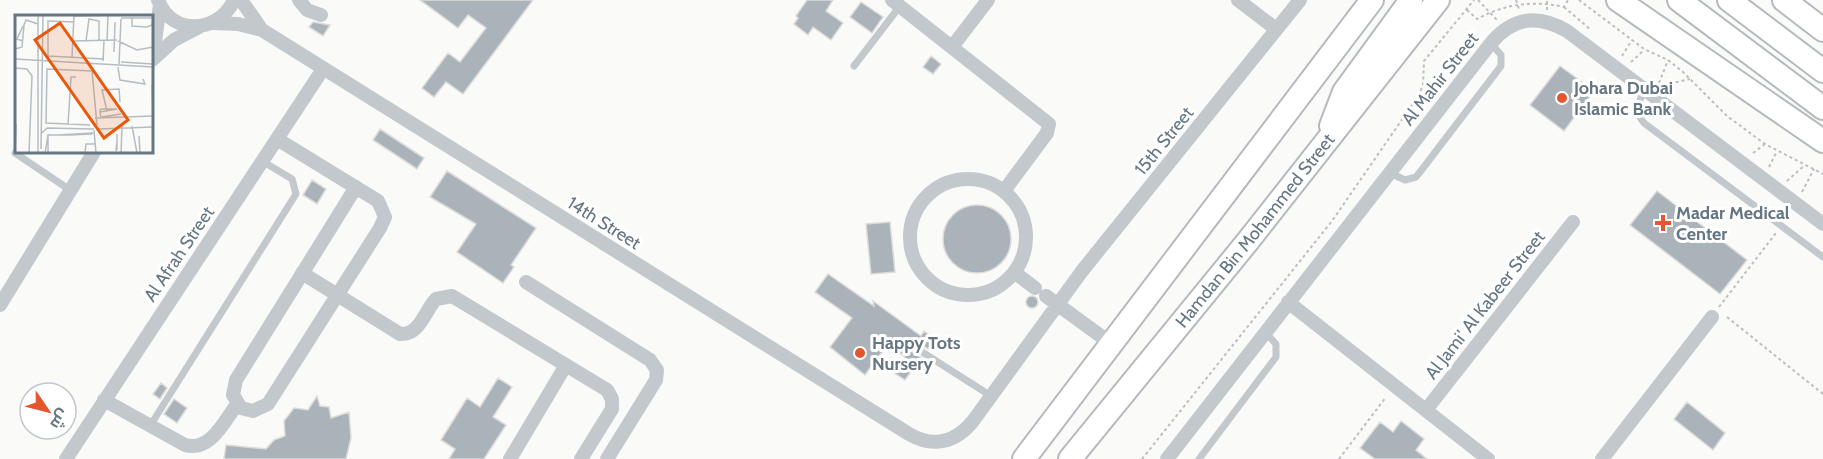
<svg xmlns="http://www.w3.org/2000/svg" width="1823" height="459" font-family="Cabin,Cairo,sans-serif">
<rect width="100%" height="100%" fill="#fafaf8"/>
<path fill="#aab3b9" stroke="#dcdcda" stroke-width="1.5" d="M420,0H533L463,94L446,82L434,97L422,88L448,53L460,62L486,28L468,15L458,28Z
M807,0H833L826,11L843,23L831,40L813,27L808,35L794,24L798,18L796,16Z
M861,2L883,17L872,33L850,17Z
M313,22L330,25L323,36L309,27Z
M931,56L941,64L933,74L923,67Z
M1560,66L1594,91L1564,131L1530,105Z
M380,129L424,158L417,169L373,140Z
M447,171L536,228L511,265L514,267L503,283L457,252L476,224L430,197Z
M312,180L326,189L317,204L303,195Z
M1657,191L1747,260L1720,294L1630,225Z
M943 239a34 34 0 1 1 68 0a34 34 0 1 1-68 0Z
M890,222L895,272L871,274L866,224Z
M828,274L874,306L873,301L921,336L924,331L935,339L928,349L910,338L904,340L905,347L921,358L905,380L893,372L905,357L888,344L865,375L830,347L852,318L815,292Z
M1026 302a6 6 0 1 1 12 0a6 6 0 1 1-12 0Z
M498,378L512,387L493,417L506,425L484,459H449L455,449L441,440L467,398L480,407Z
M161,383L167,388L160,399L153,394Z
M317,396L320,406L329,407L331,418L349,412L351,438L346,459H224L226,445L266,449L274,440L285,436L284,421L294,408L308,410Z
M174,399L187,408L177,423L164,414Z
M1687,402L1725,433L1713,450L1674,419Z
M1401,421L1424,439L1416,450L1427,459H1375L1360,448L1380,422L1393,432Z"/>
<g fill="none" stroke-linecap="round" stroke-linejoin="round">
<defs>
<g id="primary">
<path d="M1618,0L1823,141"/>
<path d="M1679,0L1823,108"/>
<path d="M1729,0L1823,71"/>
<path d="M1784,0L1823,30"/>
<path d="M1331,126L1344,92L1411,0"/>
<path d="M1024,459L1372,0"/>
<path id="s1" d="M1070,459L1248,241L1438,0"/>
</g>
</defs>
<use href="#primary" stroke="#b5babe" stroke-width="26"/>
<path stroke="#bbbfc2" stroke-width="2" stroke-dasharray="3 3" stroke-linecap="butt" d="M1478,0L1497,20
M1516,0L1519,9
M1579,0L1644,49L1668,60L1683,72L1727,116L1765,144L1823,174
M1564,7L1591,30
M1467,10L1477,19C1505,4 1532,0 1564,7L1568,0
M1547,10V0
M1622,56L1632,40
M1631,62L1644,50
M1659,83L1668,60
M1664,85L1690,79
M1753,153L1765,144
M1769,167L1777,151
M1787,181L1805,165
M1802,192L1814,169
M1719,307L1776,233
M1727,317L1823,394
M1142,459L1332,221L1419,95L1423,85L1424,61L1474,0
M1339,459L1386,397"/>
<path stroke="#c3c8cc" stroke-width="7" d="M854,66L900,6
M1645,90C1638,102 1634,112 1644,123L1823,257
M15,153L70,190
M1390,173L1405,180L1416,177L1420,172L1501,66V55L1491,43
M908,343L991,396
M150,426L296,194L292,179L262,161
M1199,459L1276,357V344L1265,332"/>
<path stroke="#c3c8cc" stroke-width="14" d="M158,0C172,37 219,33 234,0
M241,0L262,30
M299,0L307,10L321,15
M892,0L1049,124L1047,133L1004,191
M1238,0L1276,29
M213,23L238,24L262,30L909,434C933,448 955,443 973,421L1082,271L1300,0
M952,47L988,0
M153,56L160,5
M152,60L174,40L199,27
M277,139L378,201L385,217L380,228L268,404L253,411L241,408L233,395L236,380L356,187
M910 237a58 58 0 1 1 116 0a58 58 0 1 1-116 0Z
M1014,272L1035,288
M302,273L400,334C420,335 424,312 436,299L452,296L607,390L612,399V409L581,459
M526,282L650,360L657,370L656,380L607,459
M1046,296L1113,345
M1288,302L1488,459
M0,305L94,152
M104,400L185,445C210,452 224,422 237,404
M1426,410L1573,222
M66,459L323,69
M510,459L566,365
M1167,459L1491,43C1513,17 1538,14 1567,31L1823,224
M1602,459L1712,317"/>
<use href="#primary" stroke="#fff" stroke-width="22"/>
</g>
<g fill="#e4572e" stroke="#fff" stroke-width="2">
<circle cx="1562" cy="98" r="6"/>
<path d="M1660 214h6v6h6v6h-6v6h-6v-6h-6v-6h6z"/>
<circle cx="860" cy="353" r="6"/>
</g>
<g text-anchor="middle" stroke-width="6" stroke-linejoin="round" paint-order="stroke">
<g font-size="18" fill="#657683" stroke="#fff">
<text transform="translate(1440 79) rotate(-52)" y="6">Al Mahir Street</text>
<text transform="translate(1164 141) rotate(-51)" y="6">15th Street</text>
<text transform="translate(604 223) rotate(32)" y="6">14th Street</text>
<text dy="6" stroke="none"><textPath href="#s1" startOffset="294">Hamdan Bin Mohammed Street</textPath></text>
<text transform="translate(179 254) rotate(-56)" y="6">Al Afrah Street</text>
<text transform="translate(1485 305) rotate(-52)" y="6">Al Jami' Al Kabeer Street</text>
</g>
<g font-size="18" font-weight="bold" fill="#657683" stroke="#fff" text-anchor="start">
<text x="1574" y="94">Johara Dubai<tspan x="1574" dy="21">Islamic Bank</tspan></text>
<text x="1676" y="219">Madar Medical<tspan x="1676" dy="21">Center</tspan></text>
<text x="872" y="349">Happy Tots<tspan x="872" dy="21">Nursery</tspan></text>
</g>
</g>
<g transform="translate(15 15)">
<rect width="138" height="138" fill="#fafaf8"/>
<path fill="none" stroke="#b5bdc2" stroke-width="1.5" d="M59,1L100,0M117,2V11L132,12L137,10L138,3M106,3H138M32,6L59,7M33,6V41L89,44M9,10L11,5L23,9M8,26L2,24L8,11M58,26L102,25M71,26L74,4L84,6V26M92,26L93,1M103,26L122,35L138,32M0,34L7,32L9,10M99,37L100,7M57,42L59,0M0,44L138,52M88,46L89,26M106,47L138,49M104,49L106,4M103,52L105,65L130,69L128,64M0,53L12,54L17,61L14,138M137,70L138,99M92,96L87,75L104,74L105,87M85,97L102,94H86L85,95V97L86,103M87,102L106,99M80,103L138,101M53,110L56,62H61M75,110L31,108L32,54L77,56L82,110M117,111L122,138M83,114L138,112M79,115L81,138M27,118L32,113L79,114M33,119V138M102,119V134L101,136L102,126M33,120H55L76,119L78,118L43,120M124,121L125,138H138M26,134L28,0M0,138L1,109M23,138V0M30,138L33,120M70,138L71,129H81M106,138L107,111"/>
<path fill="#e8590c" fill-opacity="0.15" stroke="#e8590c" stroke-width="3" d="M45,8L113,105L89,123L20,25Z"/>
<rect width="138" height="138" fill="none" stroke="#657683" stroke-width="3"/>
</g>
<g transform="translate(48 411) rotate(125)"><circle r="28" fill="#ffffff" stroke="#c1c8cd" stroke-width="1.5"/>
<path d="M0-4.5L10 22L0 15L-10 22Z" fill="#e4572e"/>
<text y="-9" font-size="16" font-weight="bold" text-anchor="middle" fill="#657683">ش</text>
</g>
</svg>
